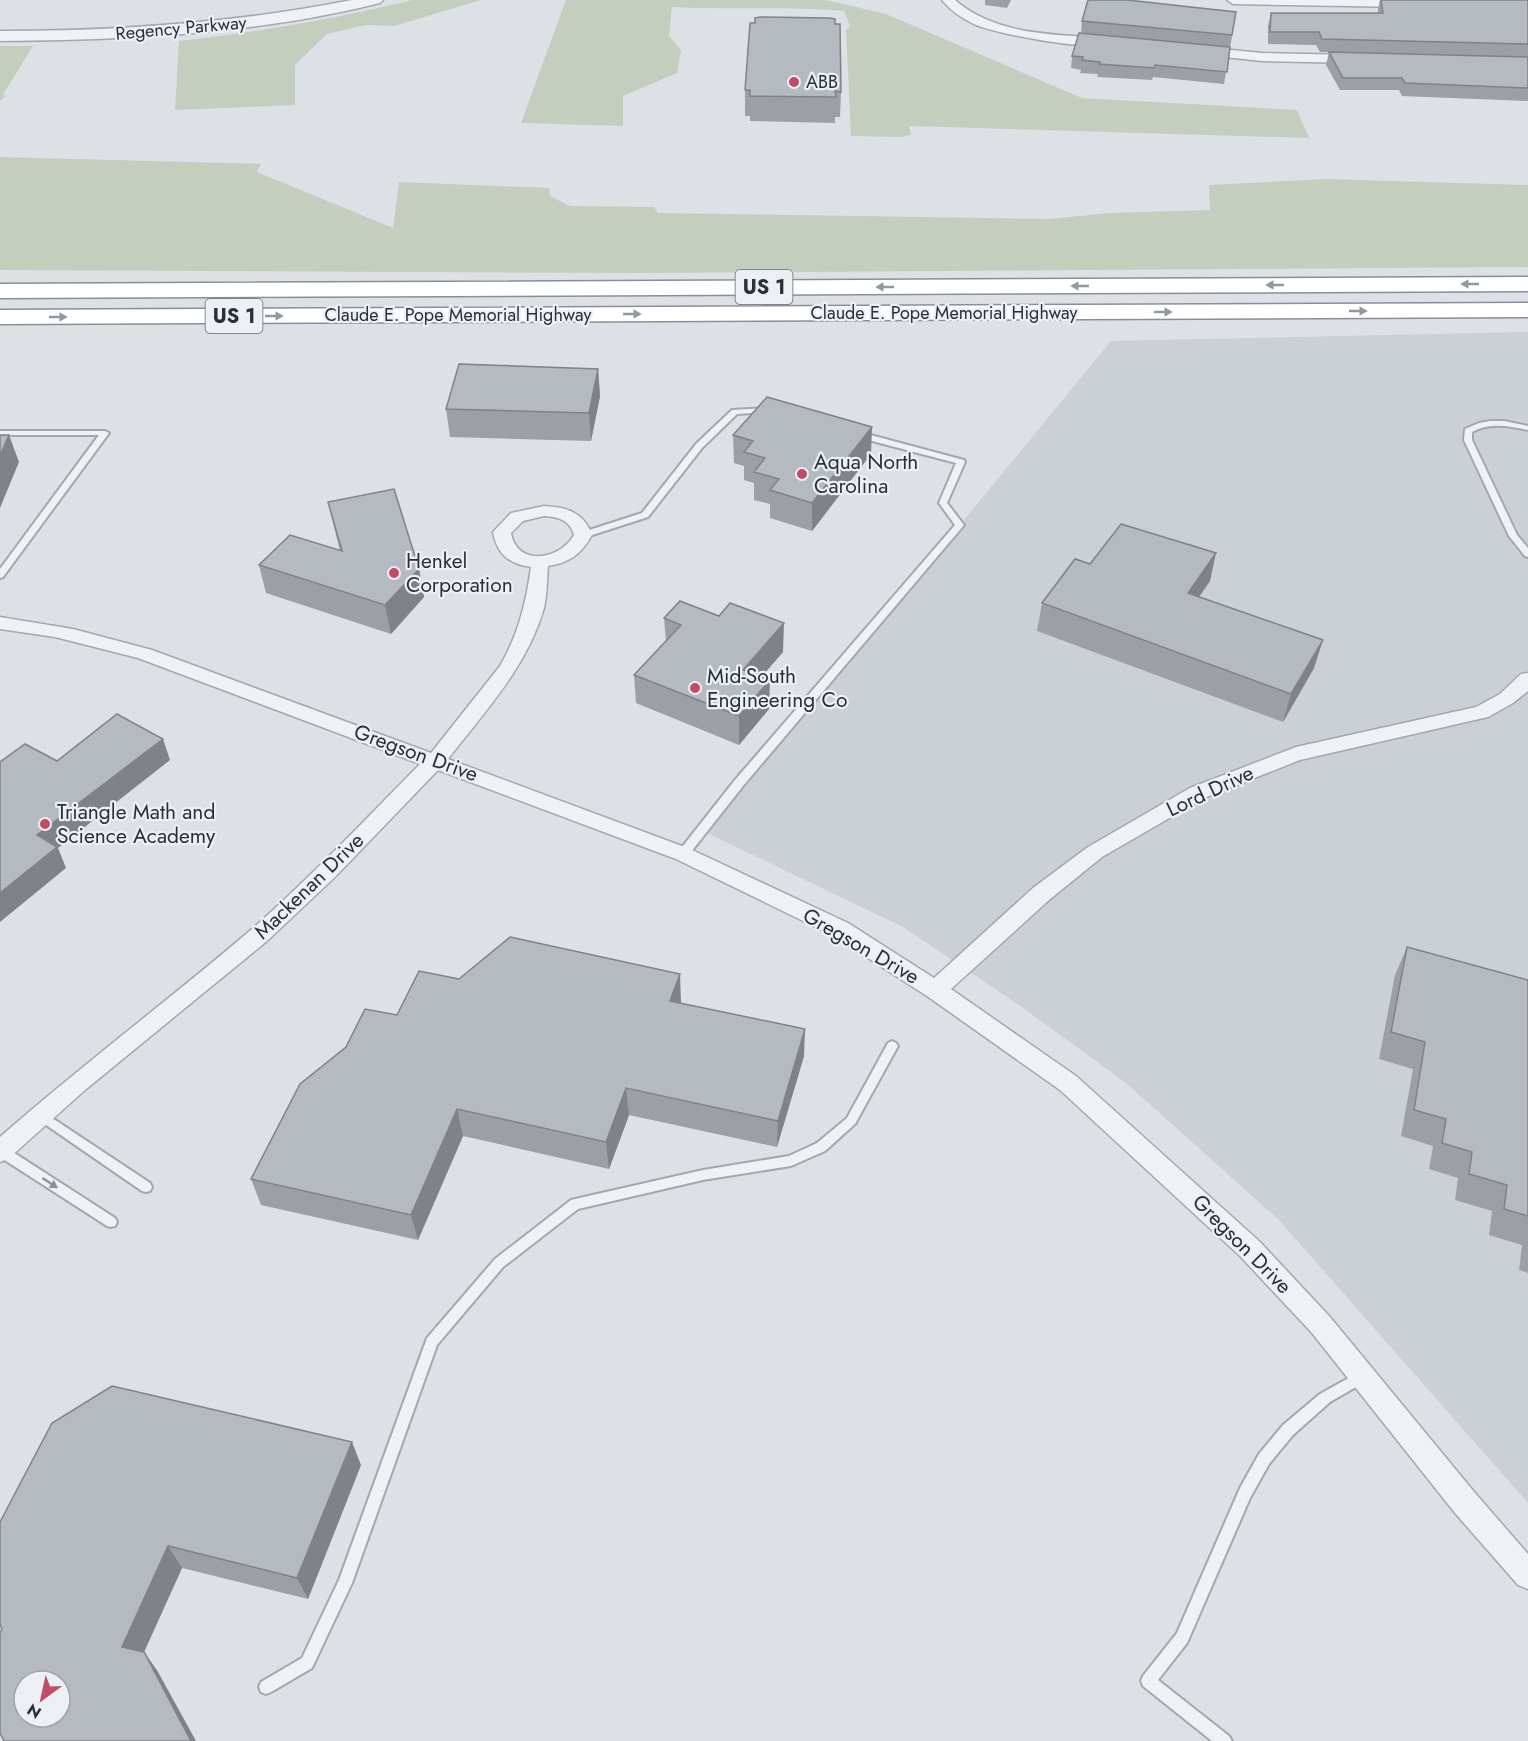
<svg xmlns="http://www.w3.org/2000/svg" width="1528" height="1741" font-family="Jost,sans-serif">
<rect width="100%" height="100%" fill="#dde1e5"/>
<path fill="#cbd0d6" d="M1528,332V1503L1278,1219L1126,1083L1019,1005L903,927L707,833L1111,341Z"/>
<path fill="#c4cebf" d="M412,0H481L394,26L366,25L327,34L295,65V105L175,110L179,41C258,32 335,19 412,0Z
M566,0H826L886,14L1082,98L1297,110L1309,138L909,126L911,135L901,137L851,136L846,30L850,26L844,11C787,6 730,10 672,7L669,36L681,50L677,73L623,96V126L521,123Z
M0,46H33L4,93L5,97L0,101Z
M0,157L261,164L257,172L393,228L399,182L549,188L550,196L570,206L654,207L658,213L1050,219L1109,213L1210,210L1209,185L1326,179L1528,185V267L636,273L0,270Z"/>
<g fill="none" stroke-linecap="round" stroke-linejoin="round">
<defs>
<path id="service" d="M767,408H770V412L737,414L702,448L648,517L586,537H580V533L642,513L696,444L732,410Z
M1490,421H1504L1528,426V430C1509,426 1490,422 1472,432V440L1517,535L1528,548V557L1525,556L1509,536L1464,440L1465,429L1479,423Z
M0,431H105L109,433L3,577L0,578V569L99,435H0Z
M857,433H863L964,460L965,462L947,503L964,525L743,786L687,857H679L678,854L679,851L735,780L955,525L939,503L956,463L857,437Z
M892,1041L896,1043L898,1046L855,1124L825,1151L791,1166L703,1180L578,1209L503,1267L437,1345L352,1583L312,1668L271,1692L266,1694L261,1692L259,1687L261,1682L302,1658L339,1580L427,1338L495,1259L571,1200L575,1199L703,1170L789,1156L817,1143L847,1118L888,1043Z
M40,1110L150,1183L152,1187L150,1191L146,1192L142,1191L36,1118L34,1115L36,1112Z
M0,1146L5,1147L115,1218L117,1222L115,1226L111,1227L107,1226L0,1157Z
M1363,1370L1368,1372L1370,1376L1368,1380L1330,1402L1293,1435L1269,1464L1250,1498L1187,1643L1158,1680L1229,1736L1232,1741H1212L1143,1686L1141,1681L1143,1676L1177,1633L1240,1488L1259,1454L1283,1425L1320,1394Z"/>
<path id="minor" d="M942,0H955C997,36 1054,34 1106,38L1112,42C1099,54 994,33 976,25C963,19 951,11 942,0Z
M1227,0H1408L1412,3L1406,7L1233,4Z
M1200,47L1262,53L1355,55L1361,59L1355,63L1262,61L1196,54V48Z
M544,506C566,507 584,512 592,535C582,553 570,563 548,566C547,580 547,595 544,608C527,667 485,711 448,759L690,849L848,923L934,978L1033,888L1088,847L1190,788L1296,747L1476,707L1500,694L1521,674L1528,673V691L1513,703L1488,717L1300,760L1204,798L1102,857L1049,900L951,989L1076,1076L1259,1241L1330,1317L1475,1493L1528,1554V1589L1518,1585L1455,1513L1312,1333L1241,1257L1060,1090L927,996L832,935L676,859L438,770L335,877L267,941L85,1090L8,1159L0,1162V1137C82,1065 169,1000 252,929C311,877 365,820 420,764L138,658L55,637L0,629V617L73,629L152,650L431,753L500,666C518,635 526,603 531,567C509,564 497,554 493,532L511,513ZM544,516C558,517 570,520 574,535C560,560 517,567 511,533L523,521Z"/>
<path id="tertiary" d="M352,0H383L380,3C257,34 127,40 0,41V31C118,31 236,23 352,0Z"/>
<path id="motorway" d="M1528,277V291L0,298V284Z
M1528,303V317L0,324V310Z"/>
</defs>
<use href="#service" stroke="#a3a8ae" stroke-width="4"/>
<use href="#minor" stroke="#a3a8ae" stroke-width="3"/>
<use href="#tertiary" stroke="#a3a8ae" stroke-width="3"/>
<use href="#motorway" stroke="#868f9a" stroke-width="3"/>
<use href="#service" fill="#eff1f4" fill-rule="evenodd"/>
<use href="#minor" fill="#eff1f4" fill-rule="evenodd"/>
<use href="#tertiary" fill="#eff1f4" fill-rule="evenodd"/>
<use href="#motorway" fill="#fff" fill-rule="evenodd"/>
</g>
<path fill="#9ca0a6" d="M985,0H1011L1007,8L985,5Z
M1380,0H1528V101L1402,96L1399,90H1340L1326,65L1329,52H1320L1316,45L1268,44V26L1271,13H1378V9Z
M1236,12L1224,84L1153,77L1152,80L1097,77L1098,74L1080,73L1081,70L1071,68L1072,56L1081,33L1082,21Z
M755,23L841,92L840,117H835V123L750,121V116H745V90Z
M598,369L600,396L591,441L450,437L446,409Z
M733,435L871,454L812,531L770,518V504L754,500V483L744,480V466L734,463Z
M328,502L419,569L424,597L391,634L266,593L259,565L340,551Z
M1090,564L1210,581L1199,597L1314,668L1283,722L1037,631L1042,603Z
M664,618L783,652L761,677L769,709L739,745L636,703L634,675L666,642Z
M1407,947L1528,980V1273L1519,1270L1522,1245L1489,1235L1492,1211L1455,1200L1458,1178L1429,1169L1433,1146L1401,1136L1413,1069L1379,1059L1395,975Z
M459,979L681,1002L680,1003L804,1056L777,1147L629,1115L609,1169L463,1136L418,1240L261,1205L251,1179L397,1015Z
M361,1465L308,1599L182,1568L144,1652L158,1672L2,1629L0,1522Z"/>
<path fill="#7f8287" d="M598,369L600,396L591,441L589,413Z
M872,427L871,454L812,531V503Z
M9,435L19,462L0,508V456Z
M1216,553L1210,581L1182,621L1188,593Z
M419,569L424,597L391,634L385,605Z
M784,623L783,652L743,698V670Z
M1323,640L1314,668L1283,722L1291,694Z
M770,680L769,709L739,745V716Z
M163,739L170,760L58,848L66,868L0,922V893L37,835Z
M680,974L681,1002L671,1028L670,1001Z
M805,1029L804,1056L777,1147L778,1121Z
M626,1088L629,1115L609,1169L606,1142Z
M457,1109L463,1136L418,1240L411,1215Z
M352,1442L361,1465L308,1599L297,1578Z
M168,1546L182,1568L144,1652L158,1672L196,1741H191L122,1647Z"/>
<path fill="#b5bac1" stroke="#7f8287" stroke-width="1.5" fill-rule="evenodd" d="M1088,0H1127L1236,12L1232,35L1082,21Z
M1381,0H1528V44L1322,39L1319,32H1270L1271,13H1383Z
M761,17L829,18L835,19V24H840L841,92L835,91L836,97L750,96V90H745L750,23H755V18Z
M1079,33L1230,47L1227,72L1155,65L1154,68L1099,64L1100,62L1082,60L1083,57L1072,56Z
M1329,52L1528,57V88L1405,83L1402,78H1343Z
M459,364L598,369L589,413L446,409Z
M767,397L872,427L812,503L770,490L779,479L754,472L765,458L744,452L753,441L733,435Z
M0,435H9L0,456Z
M394,489L419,569L385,605L259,565L290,535L342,551L328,502Z
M1121,524L1216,553L1188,593L1323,640L1291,694L1042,603L1075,559L1090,564Z
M680,601L719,616L730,603L784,623L743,670L770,680L739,716L634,675L681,625L664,618Z
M117,714L163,739L37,835L57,847L0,893V762L25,744L57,761Z
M510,937L680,974L670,1001L805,1029L778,1121L626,1088L606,1142L457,1109L411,1215L251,1179L300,1084L346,1047L365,1009L397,1015L419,971L459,979Z
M1407,947L1528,980V1216L1504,1209L1507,1185L1469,1174L1472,1152L1442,1143L1446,1119L1414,1110L1425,1042L1391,1032Z
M112,1386L352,1442L297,1578L168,1546L122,1647L144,1652L191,1741H4L0,1733V1633L2,1629L0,1624V1522L52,1423ZM24,1681H60V1717H24Z"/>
<defs><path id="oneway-solid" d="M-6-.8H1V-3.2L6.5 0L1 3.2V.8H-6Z" transform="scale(1.5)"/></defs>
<g fill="#94989c">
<use href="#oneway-solid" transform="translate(1470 284) rotate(180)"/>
<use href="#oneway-solid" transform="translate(1275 285) rotate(180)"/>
<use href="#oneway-solid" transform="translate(1080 286) rotate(180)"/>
<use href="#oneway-solid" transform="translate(885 287) rotate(180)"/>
<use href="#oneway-solid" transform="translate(1358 311)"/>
<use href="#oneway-solid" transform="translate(1163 312)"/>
<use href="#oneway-solid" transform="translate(632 314)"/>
<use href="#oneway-solid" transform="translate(274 316)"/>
<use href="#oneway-solid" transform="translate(58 317)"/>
</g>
<use fill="#8c9097" href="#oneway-solid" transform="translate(50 1183) rotate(33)"/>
<g fill="#bf4d66" stroke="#eceff3" stroke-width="2">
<circle cx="794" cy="82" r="6"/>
<circle cx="802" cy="474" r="6"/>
<circle cx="394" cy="573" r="6"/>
<circle cx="695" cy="688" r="6"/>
<circle cx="45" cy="824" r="6"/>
</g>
<g text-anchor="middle" stroke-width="4.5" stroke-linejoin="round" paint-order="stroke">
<g font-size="18" fill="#28303a" stroke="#eceff3">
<text transform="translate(181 28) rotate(-5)" y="6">Regency Parkway</text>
<text x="944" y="319">Claude E. Pope Memorial Highway</text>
<text x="458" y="321">Claude E. Pope Memorial Highway</text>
</g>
<g font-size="18" fill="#28303a" stroke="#eceff3" text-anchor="start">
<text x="806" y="88">ABB</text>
</g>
<g fill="#eceff3" stroke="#636972" stroke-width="1.5">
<rect x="735.5" y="270" width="57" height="34" rx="4.5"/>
<rect x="205.5" y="299" width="57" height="34" rx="4.5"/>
</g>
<g font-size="20" font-weight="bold" fill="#28303a">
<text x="764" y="294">US 1</text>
<text x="234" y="323">US 1</text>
</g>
<g font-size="21" fill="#28303a" stroke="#eceff3" text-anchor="start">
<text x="814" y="469">Aqua North<tspan x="814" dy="24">Carolina</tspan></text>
<text x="406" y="568">Henkel<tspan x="406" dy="24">Corporation</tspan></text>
<text x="707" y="683">Mid-South<tspan x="707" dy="24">Engineering Co</tspan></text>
<text x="57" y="819">Triangle Math and<tspan x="57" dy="24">Science Academy</tspan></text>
</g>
<g font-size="21" fill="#28303a" stroke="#eceff3">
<text transform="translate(416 753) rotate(20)" y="7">Gregson Drive</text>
<text transform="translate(1210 791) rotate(-25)" y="7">Lord Drive</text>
<text transform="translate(309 886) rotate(-44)" y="7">Mackenan Drive</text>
<text transform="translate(861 946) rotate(30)" y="7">Gregson Drive</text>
<text transform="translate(1242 1244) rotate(45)" y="7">Gregson Drive</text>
</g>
</g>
<g transform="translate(42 1699) rotate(213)"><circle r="28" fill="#eceff3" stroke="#9ea3a9" stroke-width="1.5"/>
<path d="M0-4.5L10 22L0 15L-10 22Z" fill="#bf4d66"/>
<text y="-9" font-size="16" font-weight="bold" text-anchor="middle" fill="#28303a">N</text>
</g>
</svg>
